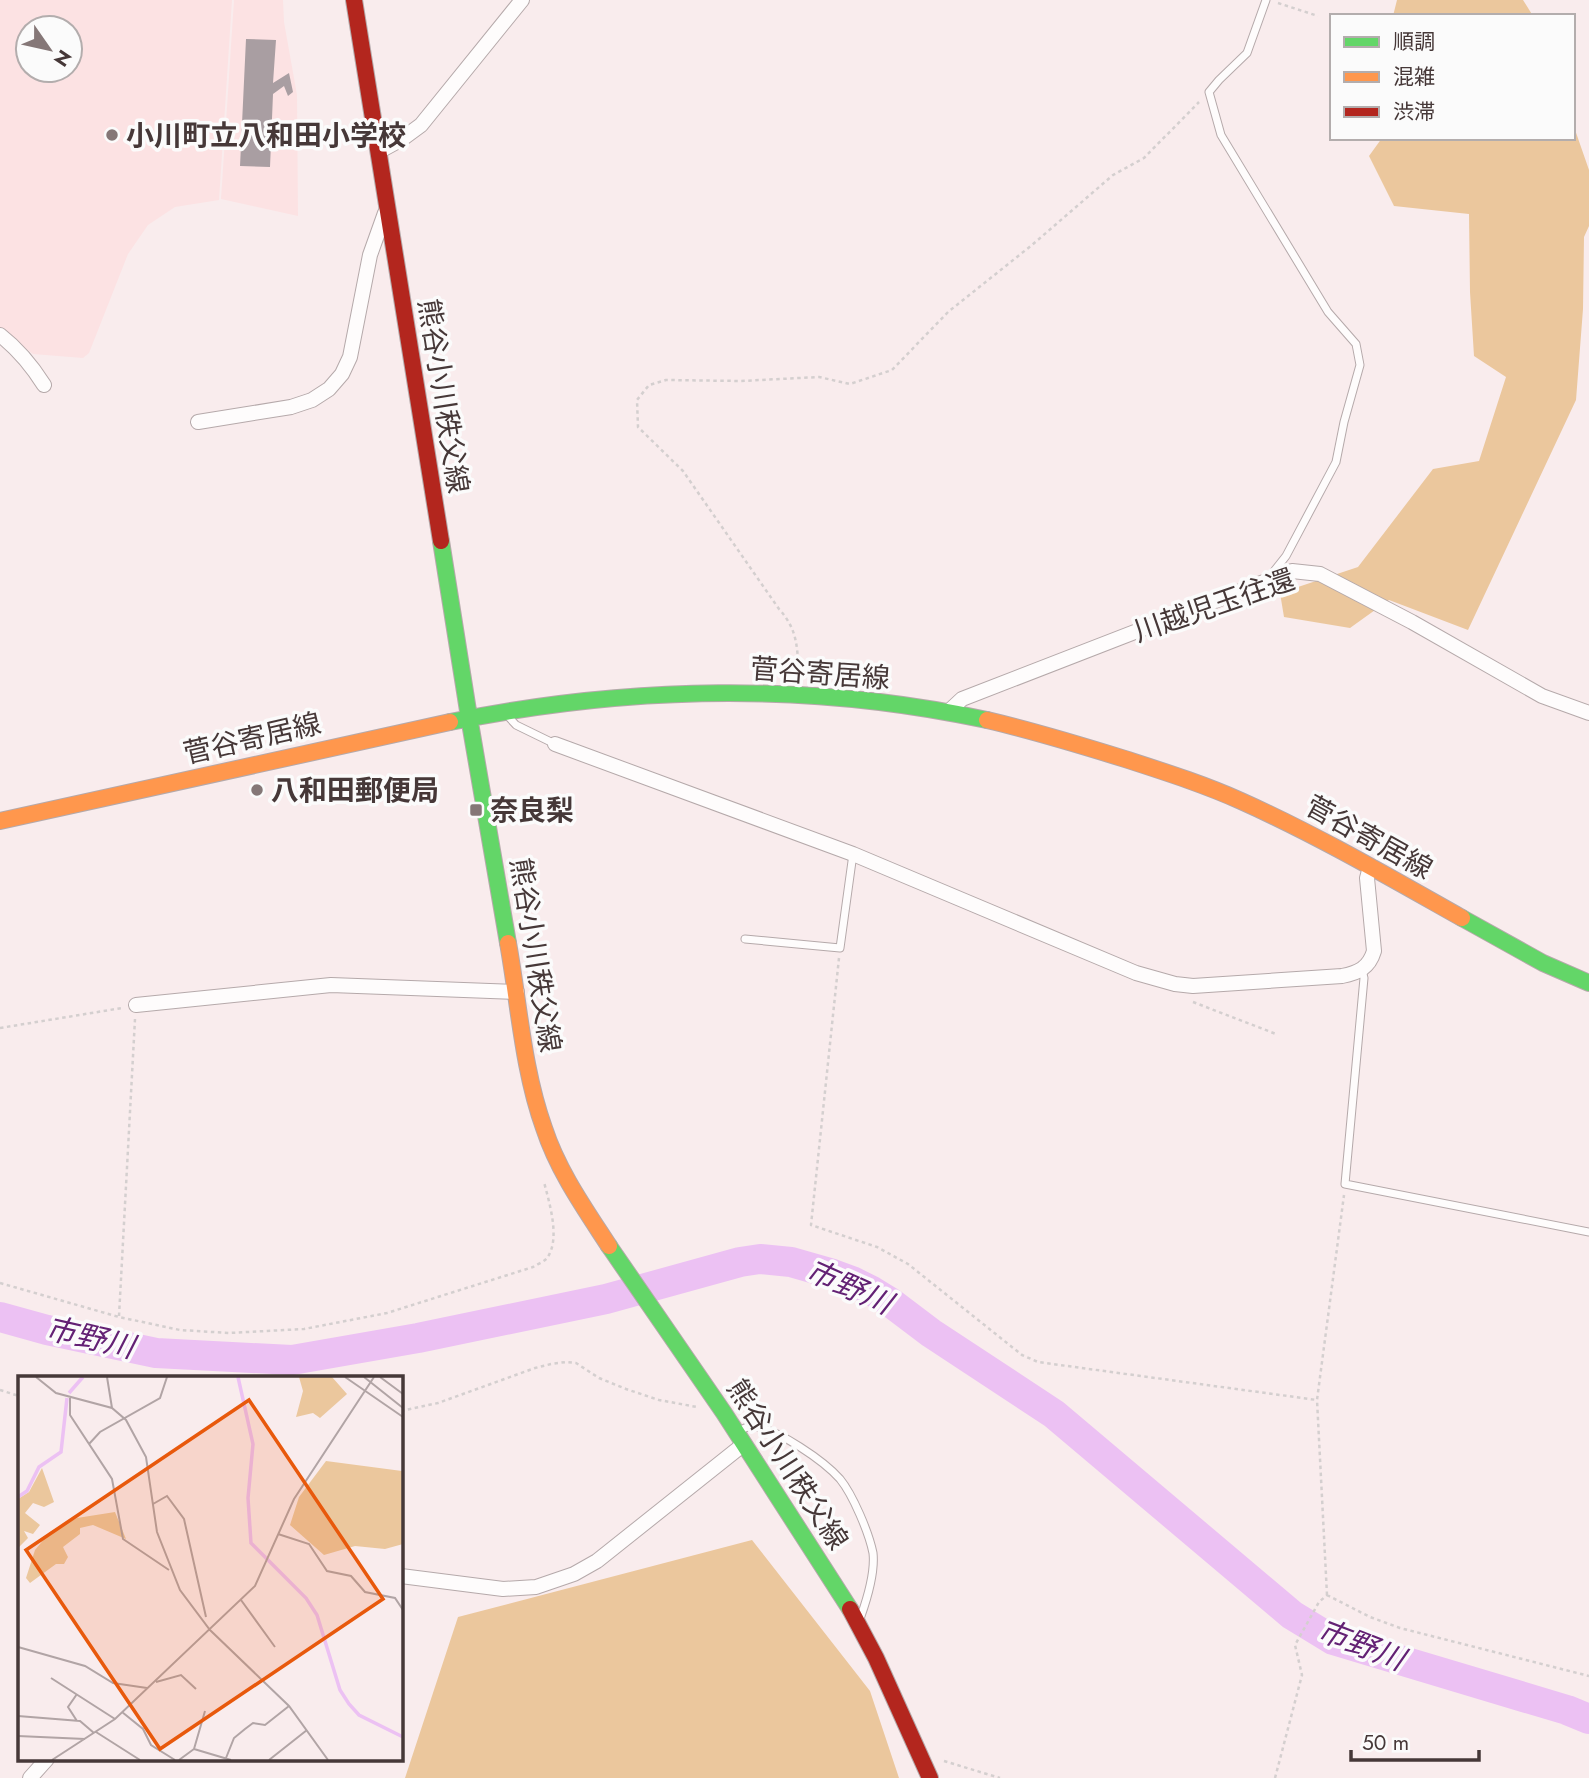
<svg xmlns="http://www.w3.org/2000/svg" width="1589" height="1778" font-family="Jost,'Noto Sans JP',sans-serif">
<rect width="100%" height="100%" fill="#f9eced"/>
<path fill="#fce2e3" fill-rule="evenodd" d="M0,0H232L219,200L175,207L148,225L128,254L89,353L83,358L33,354L0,329ZM28,28H70V70H28Z
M234,0H283L284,22L297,95L298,216L221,199Z"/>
<path fill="#ebc79d" d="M1397,0H1523L1533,16H1393Z
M1573,124L1589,170V226L1584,237L1583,309L1576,400L1468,630L1389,600L1350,628L1284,617L1280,593L1358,567L1433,469L1479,461L1506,377L1474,356L1470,292L1469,214L1394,206L1369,156L1382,138H1573Z
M752,1540L870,1691L899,1778H405L458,1617Z"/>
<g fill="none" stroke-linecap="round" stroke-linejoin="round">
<path stroke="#ecc1f3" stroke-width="30" d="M0,1317L47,1330L156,1353L292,1360L418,1338L606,1299L740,1262L760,1259L791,1262L833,1274L852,1281L872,1291L890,1302L931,1333L1054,1414L1292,1615L1333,1640L1567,1710L1589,1719"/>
</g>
<path fill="#a99ea2" d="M246,39L276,40L273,83L289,73L293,92L288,96L284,86L273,94L270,167L240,166Z"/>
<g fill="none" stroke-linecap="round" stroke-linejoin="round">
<defs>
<path id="lane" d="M1266,0L1247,53L1219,80L1209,92L1221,135L1328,312L1356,344L1360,365L1344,422L1336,462L1286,556L1271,575
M506,714L516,725L555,744
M745,939L840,948L853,854
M1362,970L1364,978L1345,1184L1589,1232
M738,1431C743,1429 748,1426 753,1426C778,1429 824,1461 840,1479C853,1495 869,1533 873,1553C875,1571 867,1599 861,1616"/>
<path id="street" d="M378,152L402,139L421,125L522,0
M0,335C18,349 32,366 44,385
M198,422L291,407L312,400L329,389L342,374L350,357L370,255L385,213
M948,712L962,699L1292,571L1320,574L1412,622L1542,696L1589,713
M555,744L853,854L1136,973L1175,984L1193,986L1342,976C1358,973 1369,968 1374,951L1367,878L1370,867
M136,1005L331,985L517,992
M401,1576L503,1589L536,1587L574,1574L597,1561L744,1444
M30,1778L47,1759"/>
<path id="fast" d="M441,541L469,717L508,943
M450,722C627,686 810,682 987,720
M1462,918L1543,963L1589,983
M609,1246L724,1413L850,1609"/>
<path id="slow" d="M987,720C1034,731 1080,745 1125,759C1165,772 1203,784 1241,801C1317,835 1389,877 1462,918
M0,821L450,722
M508,943C519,1004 523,1070 544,1128C558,1171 585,1209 609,1246"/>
<path id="jam" d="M354,0L441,541
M850,1609L876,1658L930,1778"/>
</defs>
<use href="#lane" stroke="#b5a9aa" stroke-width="9"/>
<use href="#street" stroke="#b5a9aa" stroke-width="16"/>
<use href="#fast" stroke="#b5a9aa" stroke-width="18"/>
<use href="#slow" stroke="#b5a9aa" stroke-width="18"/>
<use href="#jam" stroke="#b5a9aa" stroke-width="18"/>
<path stroke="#d4cfcf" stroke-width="2.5" stroke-dasharray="3.5 3.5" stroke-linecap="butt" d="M1278,3L1318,16
M799,675C797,647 798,630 779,609L683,471L638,427L637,400L649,385L666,380L741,381L819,377L850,384L892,370L948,312L1032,245L1113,175L1144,158L1199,102
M839,958L811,1225L877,1247L908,1264L1022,1355L1038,1362L1317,1400
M1193,1002L1276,1034
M0,1028L122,1008
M0,1283L119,1317L180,1330L229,1333L304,1329L387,1313L533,1267C537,1264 544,1262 547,1258C561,1239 549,1202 544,1182
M119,1316L135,1019
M0,1390L19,1396
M401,1411L438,1403L535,1368L551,1364L566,1362L576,1363L599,1378L626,1389L659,1400L697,1407
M1327,1595L1317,1400L1344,1195
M1327,1595L1370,1617L1400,1628L1589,1676
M944,1761L1000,1778
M1275,1778L1302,1675L1295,1645L1319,1602L1327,1595"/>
<use href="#lane" stroke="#fefcfc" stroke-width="7"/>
<use href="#street" stroke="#fefcfc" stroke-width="14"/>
<use href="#fast" stroke="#63d668" stroke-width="16"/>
<use href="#slow" stroke="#ff974d" stroke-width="16"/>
<use href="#jam" stroke="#b3261e" stroke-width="16"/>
</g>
<g fill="#857777" stroke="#fbfbfb" stroke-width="2.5">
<circle cx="112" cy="135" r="7"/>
<circle cx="257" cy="790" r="7"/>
<rect x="469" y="803" width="14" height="14" rx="3.5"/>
</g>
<g text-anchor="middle" stroke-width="7" stroke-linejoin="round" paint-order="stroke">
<g font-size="28" font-weight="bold" fill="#463838" stroke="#fbfbfb" text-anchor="start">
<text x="126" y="145">小川町立八和田小学校</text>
<text x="271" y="800">八和田郵便局</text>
<text x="490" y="820">奈良梨</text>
</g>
<g font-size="28" fill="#463838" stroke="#fbfbfb">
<text transform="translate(444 396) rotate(81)" y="10">熊谷小川秩父線</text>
<text transform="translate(1214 605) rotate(-19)" y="10">川越児玉往還</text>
<text transform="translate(820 673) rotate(4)" y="10">菅谷寄居線</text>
<text transform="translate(252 738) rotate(-13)" y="10">菅谷寄居線</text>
<text transform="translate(1369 837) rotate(29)" y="10">菅谷寄居線</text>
<text transform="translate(536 955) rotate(81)" y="10">熊谷小川秩父線</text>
<text transform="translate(788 1464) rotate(57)" y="10">熊谷小川秩父線</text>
</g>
<g font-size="30" font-style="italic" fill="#632174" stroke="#fbfbfb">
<text transform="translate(849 1287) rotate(24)" y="10">市野川</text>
<text transform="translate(90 1338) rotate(13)" y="10">市野川</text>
<text transform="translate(1361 1645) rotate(21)" y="10">市野川</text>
</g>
</g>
<g transform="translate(18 1376)">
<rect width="385" height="385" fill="#f9eced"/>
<path d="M281,1H314L329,18L302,42L295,37L278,41L285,15ZM308,85L384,95L385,168L367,173L337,170L306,179L272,149L281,121ZM24,92L36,126L26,131L15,127L7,137L22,149L15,158L6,155L10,162L1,171L0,123L11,116ZM97,136L108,163L75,149L62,152V158L45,171L50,181L46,188H38L12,207L8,202L17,174L32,156L59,142Z" fill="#ebc79d"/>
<path fill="none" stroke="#ecc1f3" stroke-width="3.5" d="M220,1L235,68L230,122L233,167L288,222L299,239L322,314L331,328L341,339L385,361M51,17L65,1M0,121L9,115L21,91L43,76L49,22"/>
<path fill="none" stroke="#b1a4a5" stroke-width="2" d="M18,1L38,17L94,32L108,44L128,81L139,156L162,214L192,254L271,330L310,384M89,1L94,32M327,1L385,41M346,1L385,32M362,1L385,18M52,22V39L94,103L105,163L151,194M71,68L82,56L142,22L149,1M135,128L149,120L166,143L188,241M260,158L291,168L309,195L333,200L347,216L377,222L385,234M223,224L257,271M0,271L67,290L95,307L129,312M33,302L97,343M138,306L163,299L178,313M104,336L125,353L133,369L157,384M0,340L62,345L76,357M59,345L50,331L59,318M78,356L122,384M0,360L67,363M176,373L213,384M208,382L216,362L227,353L235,347L247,349L271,330M34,384L97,343L237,210L276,123L356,1M161,384L176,373L187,335M251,384L289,354"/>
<path fill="#e8590c" fill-opacity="0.15" stroke="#e8590c" stroke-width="3.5" d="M231,24L365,223L142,373L8,174Z"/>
<rect width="385" height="385" fill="none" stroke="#463838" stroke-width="3.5"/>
</g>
<rect x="1330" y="14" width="245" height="126" fill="#fbfbfb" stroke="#b3adad" stroke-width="2"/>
<rect x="1344" y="37" width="35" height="10" fill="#63d668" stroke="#b3adad" stroke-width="2"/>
<text x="1393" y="49" font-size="21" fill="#463838">順調</text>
<rect x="1344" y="72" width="35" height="10" fill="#ff974d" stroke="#b3adad" stroke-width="2"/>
<text x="1393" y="84" font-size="21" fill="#463838">混雑</text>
<rect x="1344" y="107" width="35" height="10" fill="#b3261e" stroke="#b3adad" stroke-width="2"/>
<text x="1393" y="119" font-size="21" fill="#463838">渋滞</text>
<g transform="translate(49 49) rotate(124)"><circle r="33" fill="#fbfbfb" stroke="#b3adad" stroke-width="2"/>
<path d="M0-5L12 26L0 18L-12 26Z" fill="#857777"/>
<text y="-10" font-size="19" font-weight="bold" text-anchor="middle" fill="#463838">N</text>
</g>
<path d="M1351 1750v10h128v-10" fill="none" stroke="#463838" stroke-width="3.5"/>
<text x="1362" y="1750" font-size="21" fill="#463838" stroke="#fbfbfb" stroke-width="5" paint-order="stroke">50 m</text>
</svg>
